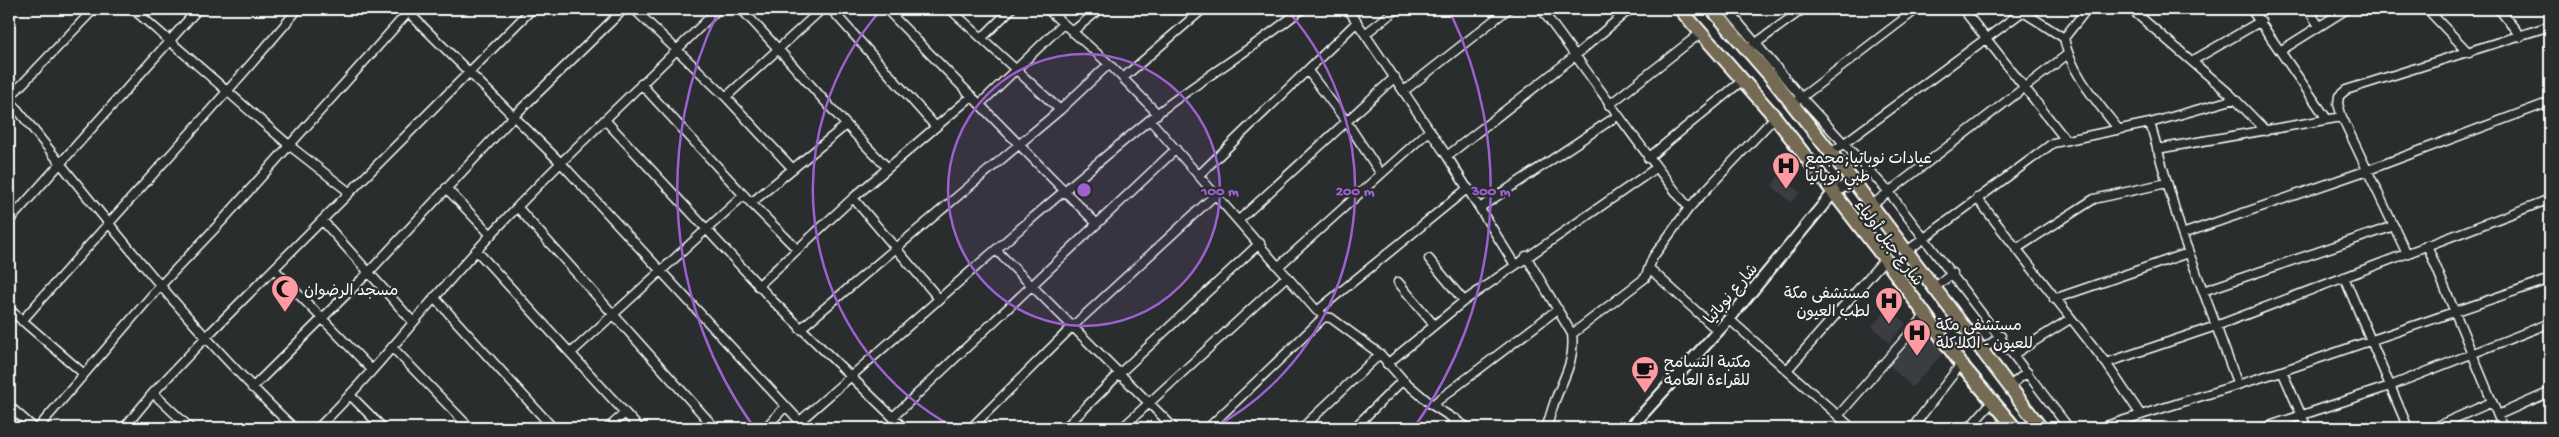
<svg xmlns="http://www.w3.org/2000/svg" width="2559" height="437" font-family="'Gochi Hand','Playpen Sans Arabic',sans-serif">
<rect width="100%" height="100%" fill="#2a2d2e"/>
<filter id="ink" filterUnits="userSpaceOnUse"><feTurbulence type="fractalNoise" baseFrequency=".02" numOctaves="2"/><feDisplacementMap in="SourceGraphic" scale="10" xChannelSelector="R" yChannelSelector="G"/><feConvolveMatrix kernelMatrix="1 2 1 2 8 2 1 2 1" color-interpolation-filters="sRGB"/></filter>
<g filter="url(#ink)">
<path fill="#3b3c42" d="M1780,173L1800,193L1791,202L1772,186Z
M1890,307L1906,324L1889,343L1872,326Z
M1927,323L1946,350L1912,387L1888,364Z"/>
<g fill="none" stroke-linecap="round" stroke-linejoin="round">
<defs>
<path id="minor" d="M133,9L290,146L349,192
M405,9L561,163L806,428
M634,9L726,97L792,168
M741,9C791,61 836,117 888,168
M831,9L936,127
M886,9L1097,224
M950,9L1060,110
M1047,9L1109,64L1158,114
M1348,9L1447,156L1515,265
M1541,9C1591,75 1636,144 1689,208
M1727,9L1801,97L1888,191L2069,428
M1963,9L2065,139
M2131,9L2231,95L2266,131
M2251,9L2327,119
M2308,9L2319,26
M2427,9L2469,53
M2499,9L2521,37
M2020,10L2064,38C2070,72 2098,103 2119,130
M1072,32L1100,9
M1365,34L1397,9
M982,38L1011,9
M2064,38L2087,9
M1752,46L1803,9
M2280,51L2347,9
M2192,61L2261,21
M1308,71L1346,121L1381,174
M1123,78L1203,9
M641,84L751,203L797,249
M1404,91L1508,9
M726,97L822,9
M9,98L94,9
M9,99C100,213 189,328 294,428
M1798,100L1917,9
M980,104L1063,24
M1609,105L1702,32
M605,120L774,302L904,428
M1150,120L1317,311L1468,188
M2150,123L2182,234L2238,385
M2157,149L2342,117
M1831,153L2022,12
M1447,156L1576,55L1630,9
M1648,158L1743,80
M1199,175L1357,22
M446,188L491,235
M853,198L940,300
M1977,198L2106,363L2141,415
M751,203L845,126
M1872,205L2068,54
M1481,207L1617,116
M518,208L715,428
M322,220L413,322
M1239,220L1395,77
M9,221L198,9
M2182,234L2368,170L2550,102
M2427,245L2503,428
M2016,249L2094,199L2167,183
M476,250L639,428
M997,251L1174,428
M1907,251L2053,143L2150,123L2235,99
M2407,254L2342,117L2338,104L2339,96L2346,90L2550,26
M1526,256L1572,334C1575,360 1565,375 1556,398C1552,408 1550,418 1546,428
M1429,259L1464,301
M1279,266L1430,130
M1650,269L1718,331
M275,270L372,370
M2344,277L2408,428
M1398,282L1434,325
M758,286L853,198L972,96
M1934,288L1953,273
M2203,291L2394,226
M434,297L553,428
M2054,299L2188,253
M9,309L84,374
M1319,311L1324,317L1331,318L1380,354L1403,380L1432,405L1468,428
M1729,319L1852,428
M22,321C113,216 209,116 298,9
M800,329L1060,110L1109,64
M1572,334L1645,278L1653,257L1689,208L1775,117
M392,347L470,428
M1982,350L2001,336
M571,353L744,195
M2014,354L2070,319
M2106,363L2216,326L2550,199
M1387,364L1464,301L1656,168
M1787,370L1885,259
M2282,371L2307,428
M2010,386L2027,372
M252,388L369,272L514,116L624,9
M153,393L190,428
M351,396L383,428
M1432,405L1558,309
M9,406L34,428
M2498,415L2550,392
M1838,416L1925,316
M893,417L1176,149
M800,421C918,318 1036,212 1158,113C1205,76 1256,47 1302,9
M38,428L159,287L222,221L411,9
M124,428L153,393L205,338L532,9
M318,428C375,372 423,308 477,250C553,166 638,90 718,9
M608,428L625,413
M765,428L786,406
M971,428L1073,326L1216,194
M1065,428L1120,373L1260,243
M1122,428L1287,276
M1208,428L1324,317
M1302,428L1380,354
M1354,428L1403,380
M1449,428L1456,419
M1912,428L1961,364
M1969,428L1993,401
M2099,428L2282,371L2550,279
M2263,428L2390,386L2550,323
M2433,428L2492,402"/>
<path id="tertiary" d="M1630,428L1729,319L1833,193L1853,181"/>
<path id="primary" d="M1680,9L1775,117L1885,259L1961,364L2015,428
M1712,9L1771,77L1853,181L2041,428"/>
</defs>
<use href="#minor" stroke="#fff" stroke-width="11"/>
<use href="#tertiary" stroke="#fff" stroke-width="14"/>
<use href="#primary" stroke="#fff" stroke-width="16"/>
<use href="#minor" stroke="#2a2d2e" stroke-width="8"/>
<use href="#tertiary" stroke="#2a2d2e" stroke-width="10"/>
<use href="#primary" stroke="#746b52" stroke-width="12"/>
</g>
</g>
<circle cx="1084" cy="190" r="136" fill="#9c61cf" fill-opacity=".12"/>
<g fill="none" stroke="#9c61cf" stroke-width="2.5">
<circle cx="1084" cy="190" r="136"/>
<path d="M955 428A271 271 0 0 1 881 10M1287 10A271 271 0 0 1 1213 428"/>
<path d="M753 426A407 407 0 0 1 718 12M1450 12A407 407 0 0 1 1415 426"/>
</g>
<defs>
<symbol id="hospital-pin" viewBox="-11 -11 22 30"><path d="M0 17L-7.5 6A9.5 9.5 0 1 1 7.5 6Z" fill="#ff9aa2" stroke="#2a2d2e"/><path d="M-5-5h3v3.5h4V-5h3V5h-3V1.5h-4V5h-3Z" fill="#111"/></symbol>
<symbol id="mosque-pin" viewBox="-11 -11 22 30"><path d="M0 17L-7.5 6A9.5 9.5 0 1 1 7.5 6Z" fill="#ff9aa2" stroke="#2a2d2e"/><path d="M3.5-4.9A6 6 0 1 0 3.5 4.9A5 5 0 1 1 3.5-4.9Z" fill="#111"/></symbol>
<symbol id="cafe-pin" viewBox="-11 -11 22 30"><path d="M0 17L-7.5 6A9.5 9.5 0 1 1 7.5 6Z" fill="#ff9aa2" stroke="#2a2d2e"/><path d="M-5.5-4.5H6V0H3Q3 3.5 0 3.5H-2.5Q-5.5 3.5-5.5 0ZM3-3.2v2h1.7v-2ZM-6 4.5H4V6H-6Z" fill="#111"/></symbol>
</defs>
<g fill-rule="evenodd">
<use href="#hospital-pin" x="1770" y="150" width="32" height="43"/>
<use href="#mosque-pin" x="269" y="273" width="32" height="43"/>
<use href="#hospital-pin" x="1873" y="285" width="32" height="43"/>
<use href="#hospital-pin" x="1901" y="317" width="32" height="43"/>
<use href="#cafe-pin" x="1629" y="354" width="32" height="43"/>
</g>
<g text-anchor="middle" stroke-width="4.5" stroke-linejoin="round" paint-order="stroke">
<g font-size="16" fill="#fff" stroke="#2a2d2e" text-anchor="start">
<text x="1805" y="163">عيادات نوباتيا;مجمع<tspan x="1805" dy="18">طبي نوباتيا</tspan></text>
<text x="304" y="295">مسجد الرضوان</text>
<text x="1870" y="298" text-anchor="end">مستشفى مكة<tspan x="1870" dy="18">لطب العيون</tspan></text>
<text x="1936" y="330">مستشفى مكة<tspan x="1936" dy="18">للعيون - الكلاكلة</tspan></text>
<text x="1664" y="367">مكتبة التسامح<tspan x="1664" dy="18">للقراءة العامة</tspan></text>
</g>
<g font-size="16" fill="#fff" stroke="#2a2d2e">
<text transform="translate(1890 242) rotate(53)" y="6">شارع جبل أولياء</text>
<text transform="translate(1730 293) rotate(-50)" y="6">شارع نوباتيا</text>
</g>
</g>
<circle cx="1084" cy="190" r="8" fill="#9c61cf" stroke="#2a2d2e" stroke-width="2.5"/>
<g font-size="15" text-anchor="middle" font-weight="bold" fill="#9c61cf" stroke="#2a2d2e" stroke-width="4.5" stroke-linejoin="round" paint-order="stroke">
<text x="1220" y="195">100 m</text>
<text x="1355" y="195">200 m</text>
<text x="1491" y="195">300 m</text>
</g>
<rect width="2559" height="437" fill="none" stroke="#2a2d2e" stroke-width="30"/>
<rect x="15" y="15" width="2529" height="407" fill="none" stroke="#fff" stroke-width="2" filter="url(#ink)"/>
</svg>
